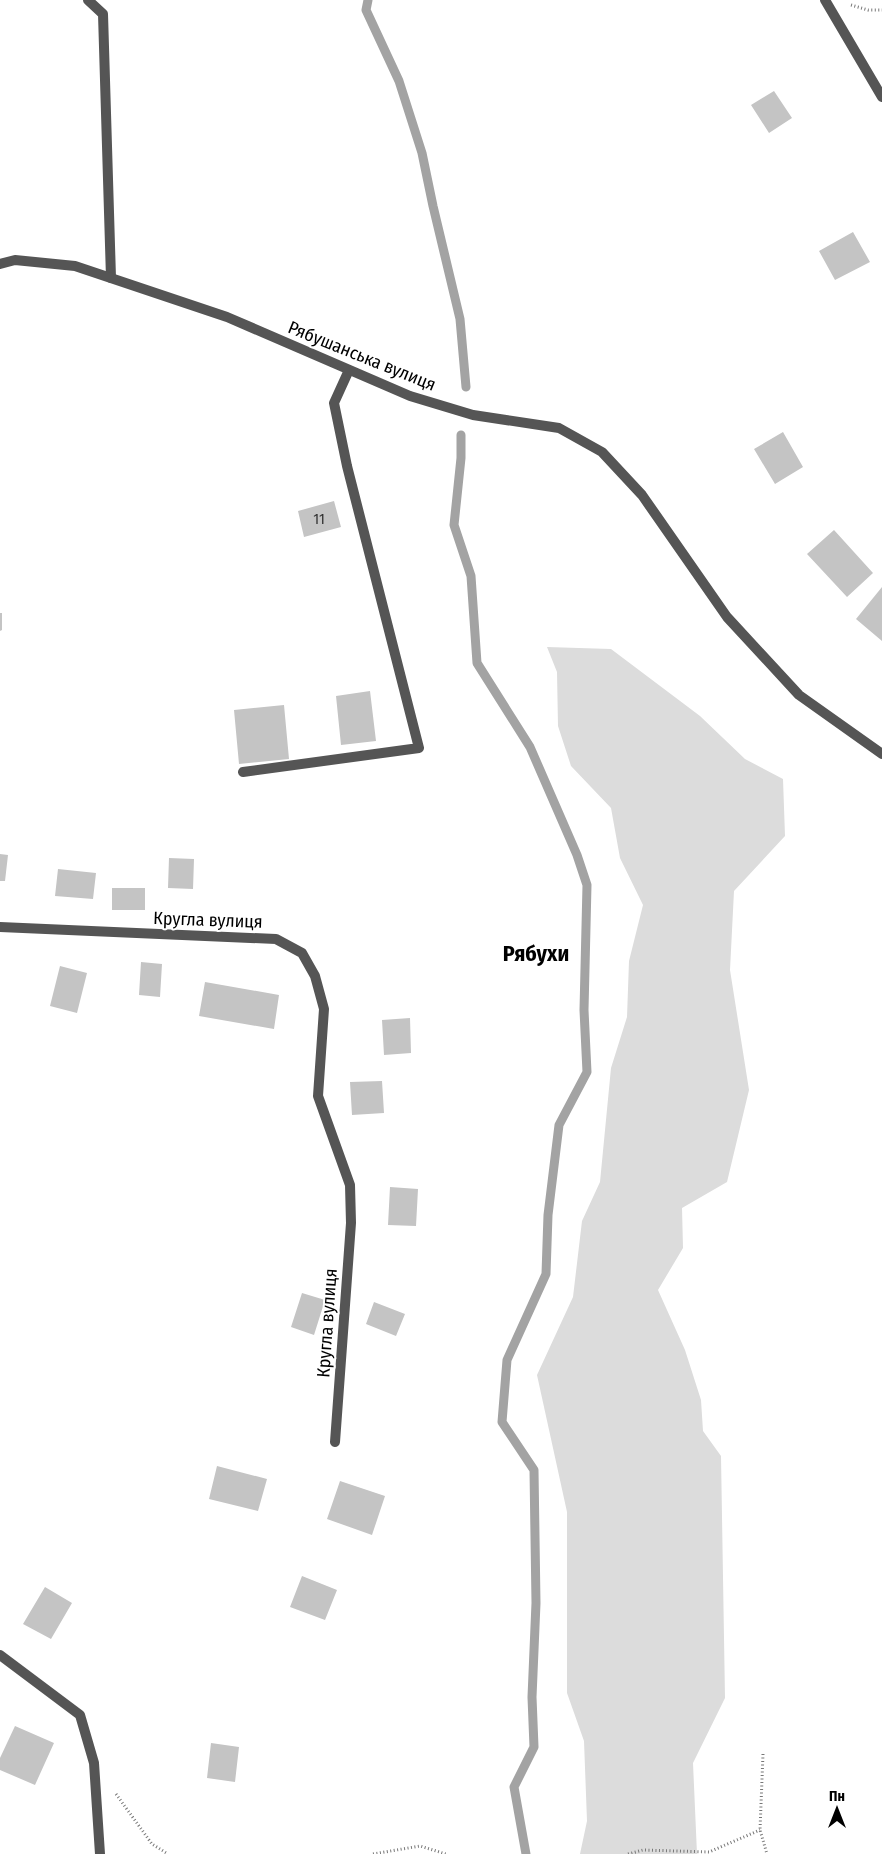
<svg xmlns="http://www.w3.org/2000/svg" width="882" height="1854" font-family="'Fira Sans Condensed',sans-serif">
<rect width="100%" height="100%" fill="#fff"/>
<path fill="#dcdcdc" d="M547,647L611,649L700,716L745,759L783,779L785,836L734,891L730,970L749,1090L727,1182L682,1208L683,1248L658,1290L685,1350L701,1400L703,1431L721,1456L725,1698L693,1763L697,1854H580L587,1821L584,1741L567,1693V1512L537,1375L573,1297L582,1221L600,1182L611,1068L627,1017L629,961L643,905L620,858L611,808L571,766L558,726L557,672Z"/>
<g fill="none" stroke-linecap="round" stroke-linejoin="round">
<path stroke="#a3a3a3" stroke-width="9" d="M368,0L366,10L399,81L422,153L433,206L460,319L466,387
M461,435V458L454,525L471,576L477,663L530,747L577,855L587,885L584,1010L587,1072L559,1125L548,1215L546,1274L507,1360L502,1422L534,1470L536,1603L532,1697L534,1747L514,1787L526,1854"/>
</g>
<path fill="#c4c4c4" d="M774,91L792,118L769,133L751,105Z
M853,232L870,262L835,280L819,251Z
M783,432L803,467L775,484L754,449Z
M334,501L341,527L304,537L298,511Z
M834,530L873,573L847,597L807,554Z
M882,587V641L856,619Z
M0,613H2V630L0,631Z
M370,691L376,741L341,745L336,696Z
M284,705L289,759L239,764L234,710Z
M0,854L8,855L5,881H0Z
M169,858L194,859L193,889L168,888Z
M58,869L96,873L93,899L55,896Z
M112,888H145V910H112Z
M141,962L162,964L160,997L139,995Z
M60,966L87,973L77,1013L50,1006Z
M205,982L279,995L274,1029L199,1016Z
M410,1018L411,1053L384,1055L382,1020Z
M382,1081L384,1113L352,1115L350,1082Z
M390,1187L418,1189L416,1226L388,1225Z
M302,1293L325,1300L314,1335L291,1327Z
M374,1302L405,1314L396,1336L366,1324Z
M217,1466L267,1479L258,1511L209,1499Z
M340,1481L385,1496L372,1535L327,1519Z
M302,1576L337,1590L325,1620L290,1607Z
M45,1587L72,1603L51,1639L23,1624Z
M15,1726L54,1743L35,1785L0,1770V1758Z
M211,1743L239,1747L235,1782L207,1778Z"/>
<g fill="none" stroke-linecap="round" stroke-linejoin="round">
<path stroke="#777" stroke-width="3" stroke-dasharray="1 2.5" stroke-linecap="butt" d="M851,5L868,10H882
M763,1754L760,1830L767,1854
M116,1794L152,1844L168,1854
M373,1854L420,1846L446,1854
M628,1854L643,1850L709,1852L760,1830"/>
<path stroke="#555" stroke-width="10" d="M88,0L103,14L111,278"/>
<path stroke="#555" stroke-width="10" d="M825,0L882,97
M0,264L15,260L75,266L227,317L410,396L473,415L559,428L602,452L642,495L727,617L799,695L882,754
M243,772L419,748L347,466L334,403L349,370
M0,927L276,939L302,953L315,976L324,1009L318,1096L350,1185L351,1223L335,1442
M0,1655L80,1715L94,1763L100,1854"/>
</g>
<g text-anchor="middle" stroke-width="4" stroke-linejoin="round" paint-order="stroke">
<g font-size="15" fill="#313131">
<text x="319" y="524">11</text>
</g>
<g font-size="18" fill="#000" stroke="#fff">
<text transform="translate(362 356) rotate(22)" y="6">Рябушанська вулиця</text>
<text transform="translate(208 920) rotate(2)" y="6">Кругла вулиця</text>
<text transform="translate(327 1323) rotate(-86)" y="6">Кругла вулиця</text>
</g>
<g font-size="22" font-weight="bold" fill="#000" stroke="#fff">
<text x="536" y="961">Рябухи</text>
</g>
</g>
<g transform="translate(837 1809)" stroke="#ffffff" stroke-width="4" paint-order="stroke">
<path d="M0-4L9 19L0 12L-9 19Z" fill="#000000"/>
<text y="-8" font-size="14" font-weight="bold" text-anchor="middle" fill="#000000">Пн</text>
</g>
</svg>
